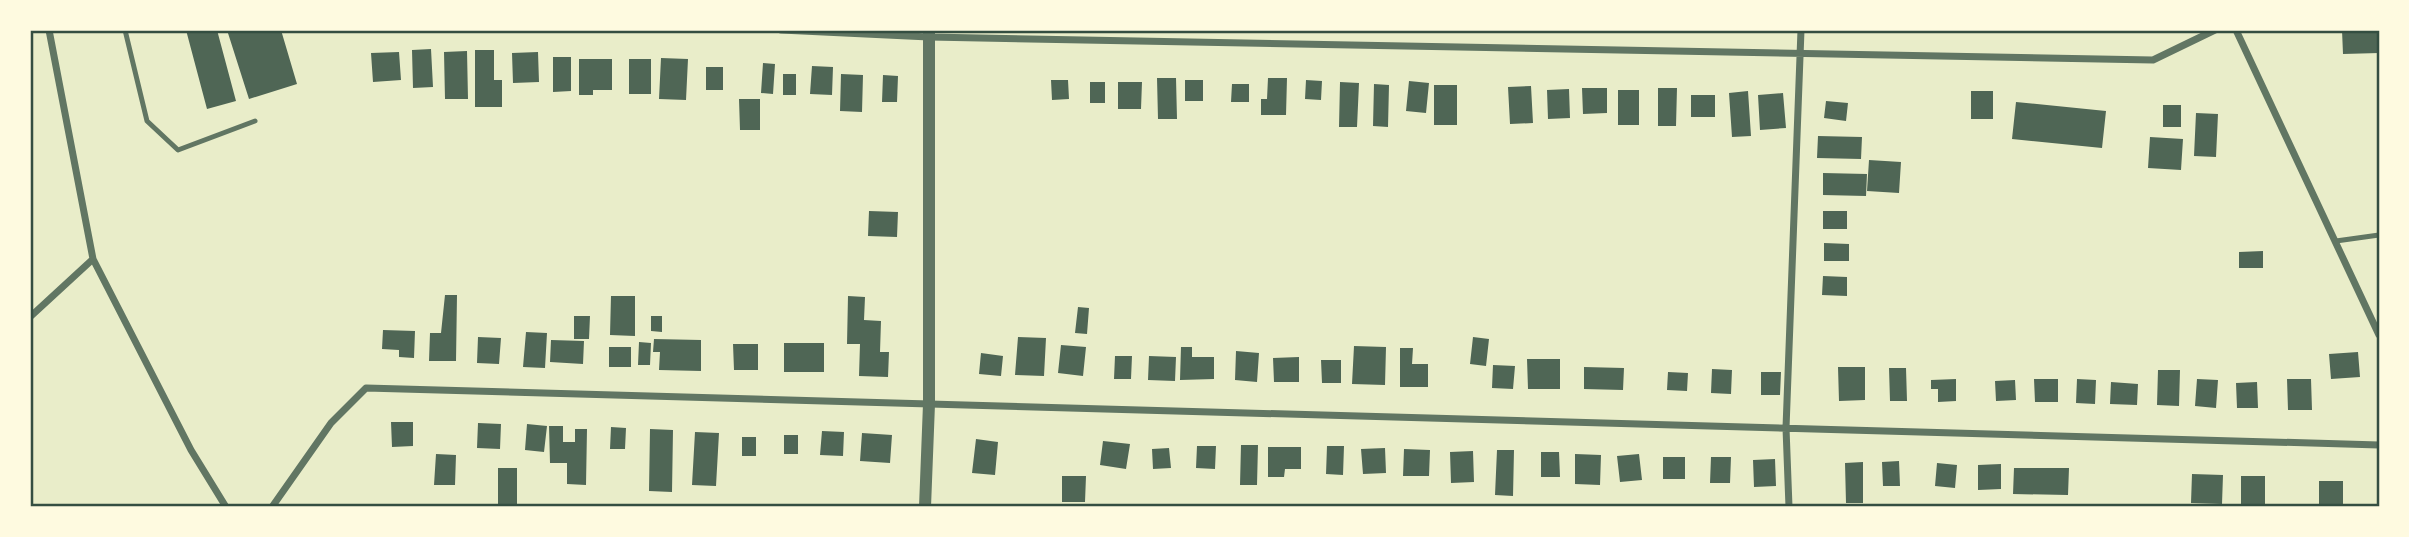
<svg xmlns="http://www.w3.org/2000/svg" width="2409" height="537" font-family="Montserrat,sans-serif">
<rect width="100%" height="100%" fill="#e9edc9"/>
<path fill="#4f6655" d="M186,30H217L236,101L207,109Z
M227,30H281L297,84L249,99Z
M2342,30H2379V53L2343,54Z
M431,49L433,87L413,88L412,50Z
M475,50H494V80H502V107H475Z
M467,51L468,99H445L444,52Z
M399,52L401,80L373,82L371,53Z
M538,52L539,82L513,83L512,53Z
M553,57H571V91L553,92Z
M661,58L688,59L686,100L659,99Z
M579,59H612V90H593V95H579Z
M629,59H651V94H629Z
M763,63L775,64L773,94L761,93Z
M812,66L833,67L832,95L810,94Z
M706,67H723V90H706Z
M783,74H796V95H783Z
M841,74L863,75L862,112L840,111Z
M883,75L898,76L897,102H882Z
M1157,78H1176L1177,119H1158Z
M1268,78H1287L1286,115H1261V99H1267Z
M1051,80H1068L1069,99L1052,100Z
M1185,80H1203V101H1185Z
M1306,80L1322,81L1321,100L1305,99Z
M1409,81L1429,83L1426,113L1406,111Z
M1090,82H1105V103H1090Z
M1118,82H1142L1141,109H1118Z
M1340,82L1359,83L1357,127H1339Z
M1232,84H1249V102H1231Z
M1374,84L1389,85L1388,127L1373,126Z
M1434,85H1457V125H1434Z
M1531,86L1533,123L1510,124L1508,87Z
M1582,88H1607V113L1583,114Z
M1658,88H1677L1676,126H1658Z
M1569,89L1570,118L1548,119L1547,90Z
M1618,90H1639V125H1618Z
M1748,91L1751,136L1732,137L1729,93Z
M1971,91H1993V119H1971Z
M1783,93L1786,128L1760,130L1758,95Z
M1691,95H1715V117H1691Z
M739,99H760V130H740Z
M1826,101L1848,103L1846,121L1824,118Z
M2016,102L2106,111L2102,148L2012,139Z
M2163,105H2181V127H2163Z
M2196,113L2218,114L2216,157L2194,156Z
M1818,136L1862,137L1861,159L1817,158Z
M2150,137L2183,139L2181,170L2148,168Z
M1869,160L1901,162L1899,193L1867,191Z
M1823,173L1867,174L1866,196L1823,195Z
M869,211L898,212L897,237L868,236Z
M1823,211H1847V229H1823Z
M1824,243L1849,244V261H1824Z
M2263,251V268H2239V252Z
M1823,276L1847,277V296L1822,295Z
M445,295H457L456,361H429L430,333H441Z
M611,296H635V336L610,335Z
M848,296L865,297L864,320L881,321L880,352H889L888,377L859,376L860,344H847Z
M1078,307L1089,308L1087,334L1075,333Z
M574,316H590L589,339H574Z
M651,316H662V332L651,331Z
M383,330L415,331L414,358L399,357V350L382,349Z
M526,332L547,333L545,368L523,367Z
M478,337L501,338L499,364L477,363Z
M1018,337L1046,338L1044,376L1015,375Z
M1473,337L1489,339L1486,366L1470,364Z
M654,339L701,340V371L659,370L660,352H653Z
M551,340L584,341L583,364L550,362Z
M639,342L651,343L650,365H638Z
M784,343H824V372H784Z
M733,344H758V370H734Z
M1061,345L1086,347L1083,376L1058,373Z
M1354,346L1386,347L1385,385L1352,384Z
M609,347H631V367H609Z
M1181,347H1192V357H1214V379L1180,380Z
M1400,348H1413L1412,364H1428V387H1400Z
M1236,351L1259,353L1257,382L1235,380Z
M2358,352L2360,377L2331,379L2329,354Z
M981,353L1003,356L1001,376L979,374Z
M1115,356H1132L1131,379H1114Z
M1149,356L1176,357L1175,381L1148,380Z
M1299,357V382H1274L1273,358Z
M1527,359H1560V389H1528Z
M1321,360H1341V383H1322Z
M1493,365L1515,366L1513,389L1492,388Z
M1584,367L1624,368L1623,390L1584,389Z
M1838,367H1865V400L1839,401Z
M1889,368H1906L1907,401H1890Z
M1712,369L1732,370L1731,394L1711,393Z
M2158,370H2180L2179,406L2157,405Z
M1668,372L1688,373L1687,391L1667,390Z
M1761,372H1781L1780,395H1761Z
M1956,379V401L1938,402V389H1931V380Z
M2034,379H2058V402H2035Z
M2077,379L2096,380L2095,404L2076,403Z
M2197,379L2218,380L2216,408L2195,406Z
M2287,379H2311L2312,410H2288Z
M2015,380L2016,400L1996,401L1995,381Z
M2111,382L2138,384L2137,405L2110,404Z
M2257,382L2258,408H2237L2236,383Z
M391,422H413V446L392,447Z
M478,423L501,424L500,449L477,448Z
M527,424L547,426L544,452L525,450Z
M549,426H563V442H575V429H587L586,485L567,484V463H550Z
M611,427L626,428L625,449H610Z
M650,429L673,430L672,492L649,491Z
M822,431L844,432L843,456L820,455Z
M695,432L719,433L716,486L692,485Z
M862,433L892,435L890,463L860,461Z
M784,435H798V454H784Z
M742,437H756V456H742Z
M976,439L998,442L995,475L972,473Z
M1103,441L1130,444L1126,469L1100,465Z
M1241,445H1258L1257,485H1240Z
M1197,446H1216L1215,469L1196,468Z
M1327,446H1344L1343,475L1326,474Z
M1268,447H1301V469H1285L1284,477H1268Z
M1169,448L1171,468L1153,469L1152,449Z
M1385,448L1386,473L1363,474L1361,449Z
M1404,449L1430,450L1429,476H1403Z
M1497,450H1514L1513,496L1495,495Z
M1473,451L1474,482L1451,483L1450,452Z
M1541,452H1559L1560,477H1541Z
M436,454L456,455L455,485H434Z
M1575,454L1601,455L1600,485L1575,484Z
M1639,454L1642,480L1620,482L1617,456Z
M1663,457H1685V479H1663Z
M1711,457H1731L1730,483H1710Z
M1775,459L1776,486L1754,487L1753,460Z
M1899,461L1900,486H1883L1882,462Z
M1863,462V503H1846L1845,463Z
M1937,463L1957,465L1955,488L1935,486Z
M2001,464V489L1978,490V465Z
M498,468H517V505H498Z
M2014,468H2069L2068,495L2013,494Z
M2192,474L2223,475L2222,504L2191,503Z
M1062,476H1086L1085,502H1062Z
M2241,476H2265V507H2241Z
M2319,481H2343V507H2319Z"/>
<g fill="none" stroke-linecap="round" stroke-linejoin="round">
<path stroke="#617663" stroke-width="5" d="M125,30L147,121L178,150L255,121
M2336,241L2379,235"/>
<path stroke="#617663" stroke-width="7" d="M49,30L93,259L191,450L226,507
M781,30L929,37L2153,60L2215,30
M2236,30L2379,335
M30,317L93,259
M272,507L331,423L366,388L2379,445
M1789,507L1786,428L1801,30"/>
<path stroke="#617663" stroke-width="12" d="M925,507L929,404V30"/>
</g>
<rect width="2409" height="537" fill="none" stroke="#fefae0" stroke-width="63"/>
<rect x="32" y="32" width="2346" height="473" fill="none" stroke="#344e41" stroke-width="2.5"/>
</svg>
